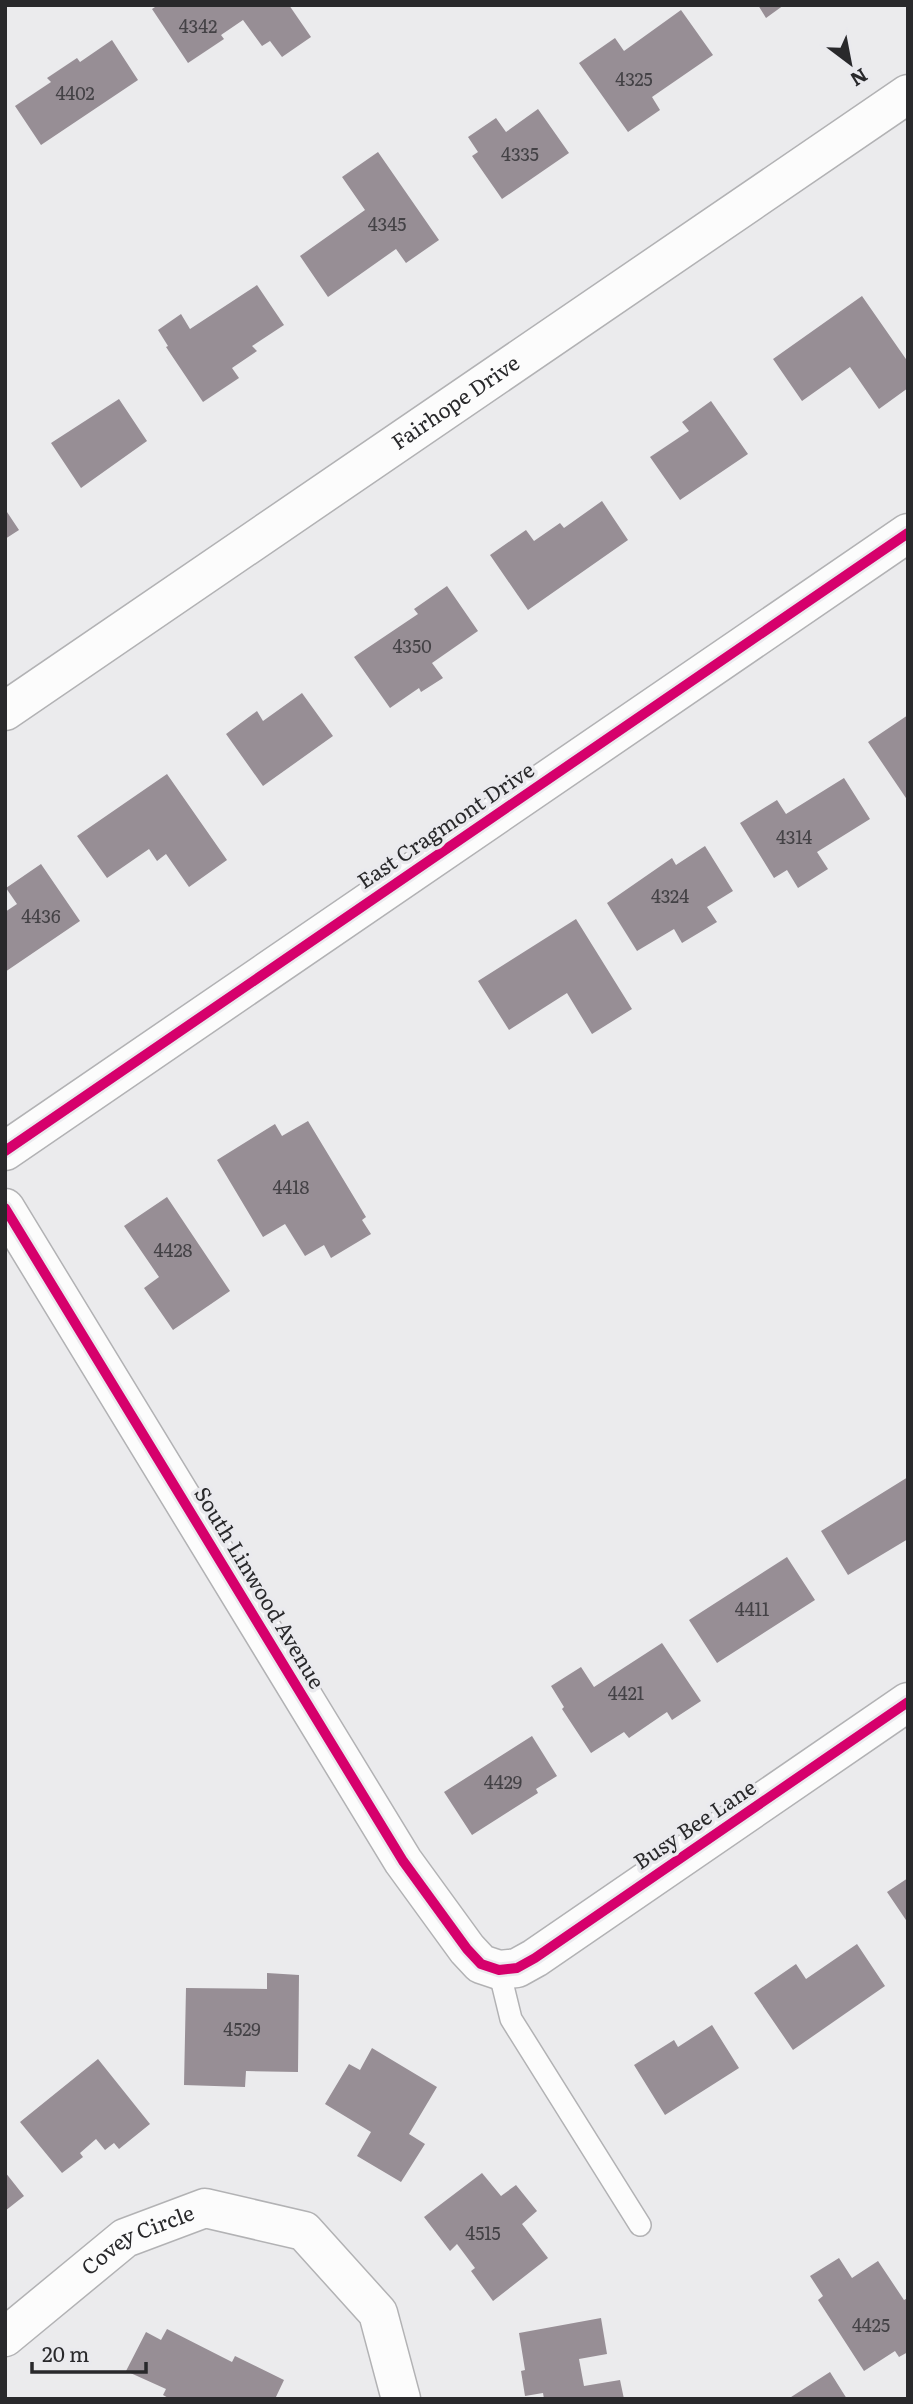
<svg xmlns="http://www.w3.org/2000/svg" width="913" height="2404" font-family="Literata,serif">
<rect width="100%" height="100%" fill="#ebebed"/>
<path fill="#978e95" d="M158,5H289L311,37L282,57L270,41L262,46L243,20L221,35L224,39L188,63L152,9Z
M758,5H784L766,18Z
M681,10L713,55L652,97L660,110L628,132L579,63L615,38L624,51Z
M112,40L138,80L41,145L15,106L51,82L47,78L77,58L80,62Z
M538,109L569,153L502,199L472,156L478,152L468,137L496,118L506,132Z
M378,152L439,240L406,263L396,249L328,297L300,256L365,210L342,177Z
M257,285L284,325L252,346L257,351L232,368L239,378L203,402L166,347L168,346L158,330L181,314L190,329Z
M862,296L908,362V388L879,409L850,367L802,401L773,359Z
M119,399L147,441L81,488L51,443Z
M711,401L748,454L680,500L650,457L689,431L682,422Z
M602,501L628,540L528,610L490,555L526,530L534,541L560,523L564,528Z
M5,509L19,530L5,539Z
M447,586L478,631L432,663L443,678L421,692L419,688L390,708L354,657L418,614L414,609Z
M302,693L333,736L263,786L226,734L257,711L263,721Z
M908,715V801L868,742Z
M167,774L227,860L189,887L166,854L157,861L149,849L107,878L77,836Z
M844,778L870,819L817,852L828,869L798,888L787,870L774,878L740,823L777,800L786,814Z
M705,846L733,891L707,907L717,922L682,943L674,929L637,951L607,903L672,858L676,865Z
M41,864L80,921L5,972V912L17,904L6,888Z
M576,919L632,1009L592,1034L567,993L509,1030L478,981Z
M308,1121L366,1217L362,1220L371,1234L331,1258L324,1245L305,1256L285,1224L263,1237L217,1160L275,1124L282,1136Z
M167,1197L230,1291L173,1330L144,1288L159,1277L124,1226Z
M908,1477V1539L848,1575L821,1531Z
M787,1557L815,1600L717,1663L689,1620Z
M662,1643L701,1701L672,1720L667,1712L629,1738L624,1732L591,1753L562,1709L564,1707L551,1686L581,1667L594,1687Z
M532,1736L557,1776L536,1789L538,1793L472,1835L444,1792Z
M908,1878V1923L887,1892Z
M857,1944L885,1986L793,2050L754,1993L796,1964L806,1979Z
M267,1973L299,1975L298,2072L246,2071L245,2087L184,2085L186,1988L267,1989Z
M712,2025L739,2068L665,2115L634,2065L674,2040L678,2047Z
M372,2048L437,2087L409,2134L425,2144L401,2182L357,2156L371,2132L325,2104L349,2064L360,2070Z
M98,2059L150,2124L119,2149L114,2143L105,2150L96,2139L80,2153L83,2157L62,2173L20,2122Z
M5,2172L24,2196L5,2211Z
M482,2173L501,2196L516,2185L537,2211L522,2224L548,2258L493,2301L471,2271L475,2268L457,2244L450,2251L424,2217Z
M839,2258L852,2278L878,2261L904,2300L908,2298V2352L899,2357L895,2351L864,2371L818,2300L823,2296L810,2276Z
M601,2318L607,2354L579,2359L584,2386L620,2380L624,2399H544L543,2393L525,2396L521,2371L525,2370L519,2333Z
M167,2329L232,2362L235,2356L284,2380L275,2399H187L183,2397L170,2399L163,2395L166,2389L126,2371L146,2332L161,2340Z
M830,2372L847,2399H788Z"/>
<g fill="none" stroke-linecap="round" stroke-linejoin="round">
<defs>
<path id="service" d="M499,1970L511,2019L640,2225"/>
<g id="minor">
<path id="s1" d="M5,711L908,94"/>
<path d="M5,1151L908,533"/>
<path d="M5,1208L403,1861L467,1949L481,1964L499,1970L517,1968L535,1958L908,1702"/>
<path id="s2" d="M5,2337L125,2238L205,2208L304,2231L378,2313L401,2399"/>
</g>
</defs>
<use href="#service" stroke="#b2b2b4" stroke-width="24"/>
<use href="#minor" stroke="#b2b2b4" stroke-width="41"/>
<use href="#service" stroke="#fcfcfc" stroke-width="21"/>
<use href="#minor" stroke="#fcfcfc" stroke-width="38"/>
<defs>
<path id="cycleway" d="M5,1151L908,533
M5,1208L403,1861L467,1949L481,1964L499,1970L517,1968L535,1958L908,1702"/>
</defs>
<use href="#cycleway" stroke="#eaeaee" stroke-width="15"/>
<use href="#cycleway" stroke="#d6006c" stroke-width="10"/>
</g>
<g text-anchor="middle" stroke-width="7" stroke-linejoin="round" paint-order="stroke">
<g font-size="18" fill="#444246">
<text x="198" y="33">4342</text>
<text x="634" y="86">4325</text>
<text x="75" y="100">4402</text>
<text x="520" y="161">4335</text>
<text x="387" y="231">4345</text>
<text x="412" y="653">4350</text>
<text x="794" y="844">4314</text>
<text x="670" y="903">4324</text>
<text x="41" y="923">4436</text>
<text x="291" y="1194">4418</text>
<text x="173" y="1257">4428</text>
<text x="752" y="1616">4411</text>
<text x="626" y="1700">4421</text>
<text x="503" y="1789">4429</text>
<text x="242" y="2036">4529</text>
<text x="483" y="2240">4515</text>
<text x="871" y="2332">4425</text>
</g>
<g font-size="21" fill="#29292b" stroke="#eaeaee">
<text dy="7" stroke="none"><textPath href="#s1" startOffset="546">Fairhope Drive</textPath></text>
<text transform="translate(446 826) rotate(-34)" y="7">East Cragmont Drive</text>
<text transform="translate(259 1588) rotate(59)" y="7">South Linwood Avenue</text>
<text transform="translate(695 1825) rotate(-34)" y="7">Busy Bee Lane</text>
<text dy="7" stroke="none"><textPath href="#s2" startOffset="166">Covey Circle</textPath></text>
</g>
</g>
<rect width="913" height="2404" fill="none" stroke="#29292b" stroke-width="14"/>
<g transform="translate(850 63) rotate(148)" stroke="#eaeaee" stroke-width="5" paint-order="stroke">
<path d="M0-5L12 26L0 18L-12 26Z" fill="#29292b"/>
<text y="-10" font-size="19" font-weight="bold" text-anchor="middle" fill="#29292b">N</text>
</g>
<path d="M32 2362v10h114v-10" fill="none" stroke="#29292b" stroke-width="3.5"/>
<text x="42" y="2362" font-size="21" fill="#29292b" stroke="#eaeaee" stroke-width="5" paint-order="stroke">20 m</text>
</svg>
